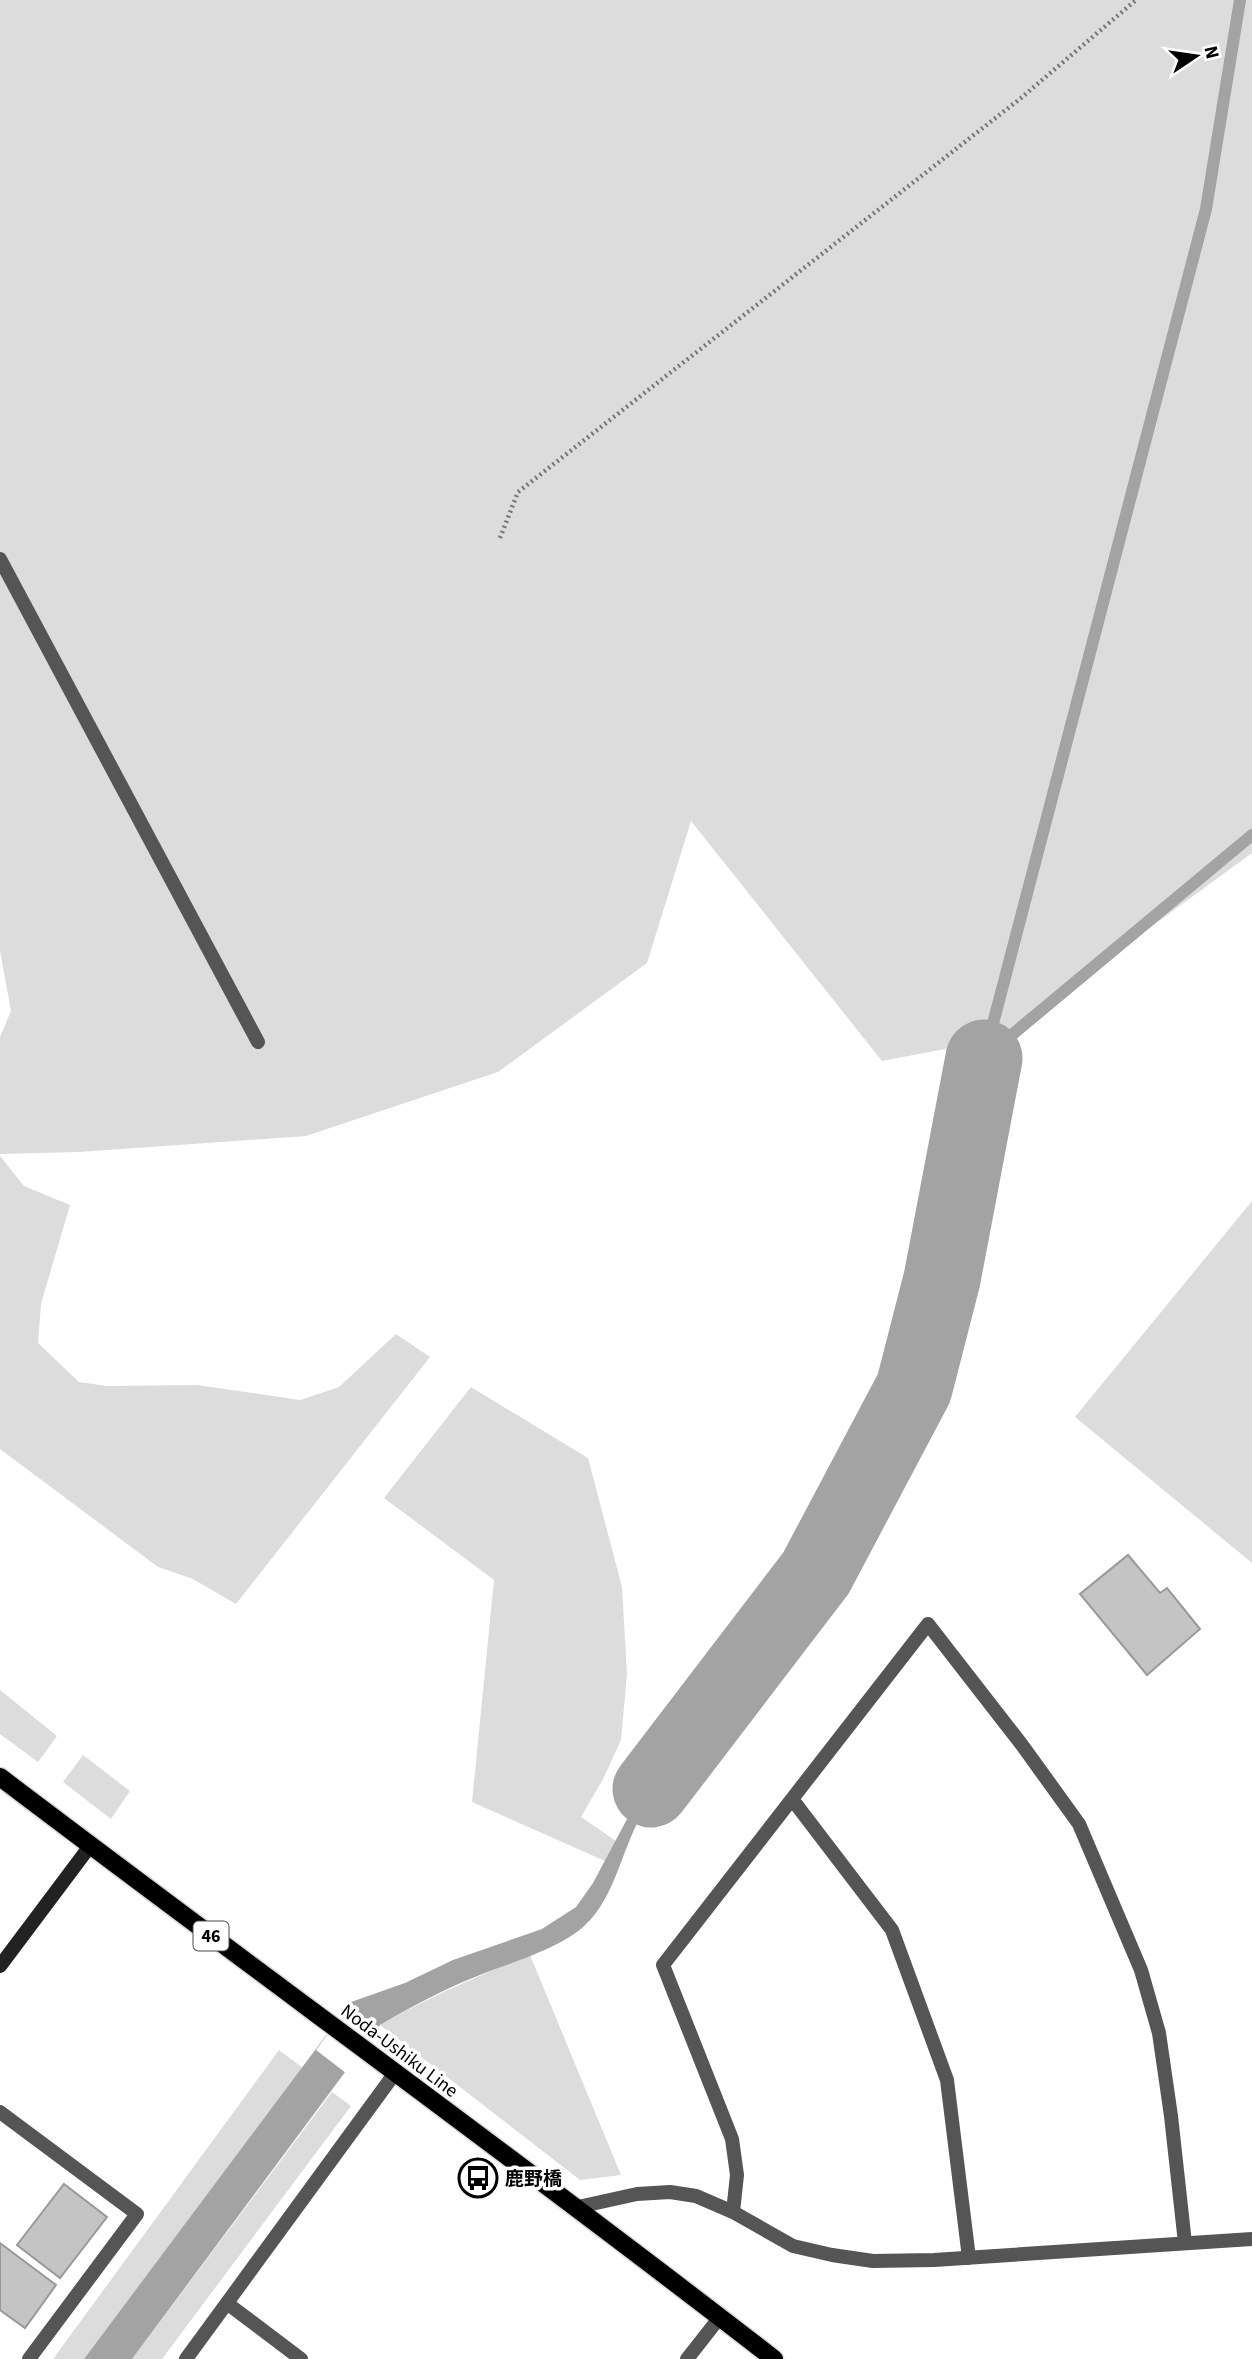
<svg xmlns="http://www.w3.org/2000/svg" width="1252" height="2359" font-family="'Source Sans 3','Noto Sans JP',sans-serif">
<rect width="100%" height="100%" fill="#fff"/>
<path fill="#dcdcdc" d="M0,0H1252V853L998,1039L882,1061L691,821L647,963L498,1072L306,1136L79,1152L0,1154V1037L11,1011L0,951Z
M0,1156L24,1186L70,1205L41,1304L38,1343L79,1382L107,1386L197,1385L300,1400L339,1387L396,1334L430,1357L236,1604L193,1579L158,1567L0,1449Z
M1252,1201V1563L1075,1417Z
M471,1387L588,1458L622,1587L627,1674L621,1740L603,1779L581,1817L616,1841L605,1861L472,1802L494,1580L384,1498Z
M0,1690L57,1736L38,1762L0,1734Z
M83,1755L130,1791L111,1819L63,1782Z
M530,1955L621,2175L580,2180L380,2025C428,1997 478,1976 530,1955Z
M279,2050L303,2068L84,2359H53Z
M332,2092L351,2106L162,2359H132Z"/>
<path fill="#a3a3a3" d="M712,1702L719,1708C692,1743 663,1777 641,1816C620,1853 614,1905 577,1932C547,1953 509,1963 475,1977C442,1990 411,2007 380,2025L132,2359H84L351,2002L405,1983L453,1960L542,1929L576,1907L593,1883L634,1806Z"/>
<path fill="#fff" d="M342,2014L372,2037L346,2073L316,2050Z"/>
<g fill="none" stroke-linecap="round" stroke-linejoin="round">
<path stroke="#a3a3a3" stroke-width="12" d="M984,1058L1206,209L1240,0
M984,1058L1252,835"/>
<path stroke="#a3a3a3" stroke-width="77" d="M651,1789L816,1573L914,1388L942,1279L984,1058"/>
</g>
<path fill="#c4c4c4" stroke="#999" stroke-width="2" d="M1128,1555L1160,1593L1167,1588L1200,1629L1147,1675L1080,1594Z
M64,2184L107,2217L60,2278L17,2245Z
M0,2243L56,2285L25,2328L0,2310Z"/>
<g fill="none" stroke-linecap="round" stroke-linejoin="round">
<defs>
<path id="primary" d="M0,1777C257,1972 519,2161 774,2359"/>
</defs>
<use href="#primary" stroke="#dbdbdb" stroke-width="21"/>
<path stroke="#777" stroke-width="4.5" stroke-dasharray="2 3.5" stroke-linecap="butt" d="M500,538L518,492L1021,98L1136,0"/>
<path stroke="#555" stroke-width="14" d="M0,559L258,1042
M792,1799L892,1930L947,2080L969,2258
M0,2112L137,2214L29,2359
M578,2207L637,2194L670,2192L696,2196L733,2212L793,2246L832,2255L873,2261L934,2260L1252,2239
M733,2212L737,2175L732,2139L663,1965L928,1624L1022,1745L1079,1824L1141,1970L1159,2033L1171,2116L1185,2243
M228,2304L301,2359
M186,2359L395,2073
M687,2359L720,2317"/>
<path stroke="#222" stroke-width="14" d="M0,1966L90,1846"/>
<use href="#primary" stroke="#000" stroke-width="18"/>
</g>
<defs>
<symbol id="bus-ring" viewBox="-11 -11 22 22"><circle r="9.5" fill="#fff" stroke="#000" stroke-width="1.5"/><path d="M-5-6H5V4H4V6H2V4H-2V6H-4V4H-5ZM-3.5-4V0h7V-4ZM-3.5 1.2v1.5H-2V1.2ZM2 1.2v1.5H3.5V1.2Z" fill="#000"/></symbol>
</defs>
<g fill-rule="evenodd">
<use href="#bus-ring" x="456" y="2156" width="44" height="44"/>
</g>
<g text-anchor="middle" stroke-width="7" stroke-linejoin="round" paint-order="stroke">
<rect fill="#fff" stroke="#4c4c4c" stroke-width="2" x="193.5" y="1921.5" width="35" height="29" rx="5"/>
<g font-size="18" font-weight="bold" fill="#000">
<text x="211" y="1942">46</text>
</g>
<g font-size="19" fill="#000" stroke="#fff">
<text transform="translate(400 2050) rotate(37)" y="7">Noda-Ushiku Line</text>
</g>
<g font-size="19" font-weight="bold" fill="#000" stroke="#fff" text-anchor="start">
<text x="505" y="2185">鹿野橋</text>
</g>
</g>
<g transform="translate(1196 56) rotate(77)" stroke="#ffffff" stroke-width="5" paint-order="stroke">
<path d="M0-5L12 26L0 18L-12 26Z" fill="#000000"/>
<text y="-10" font-size="19" font-weight="bold" text-anchor="middle" fill="#000000">N</text>
</g>
</svg>
